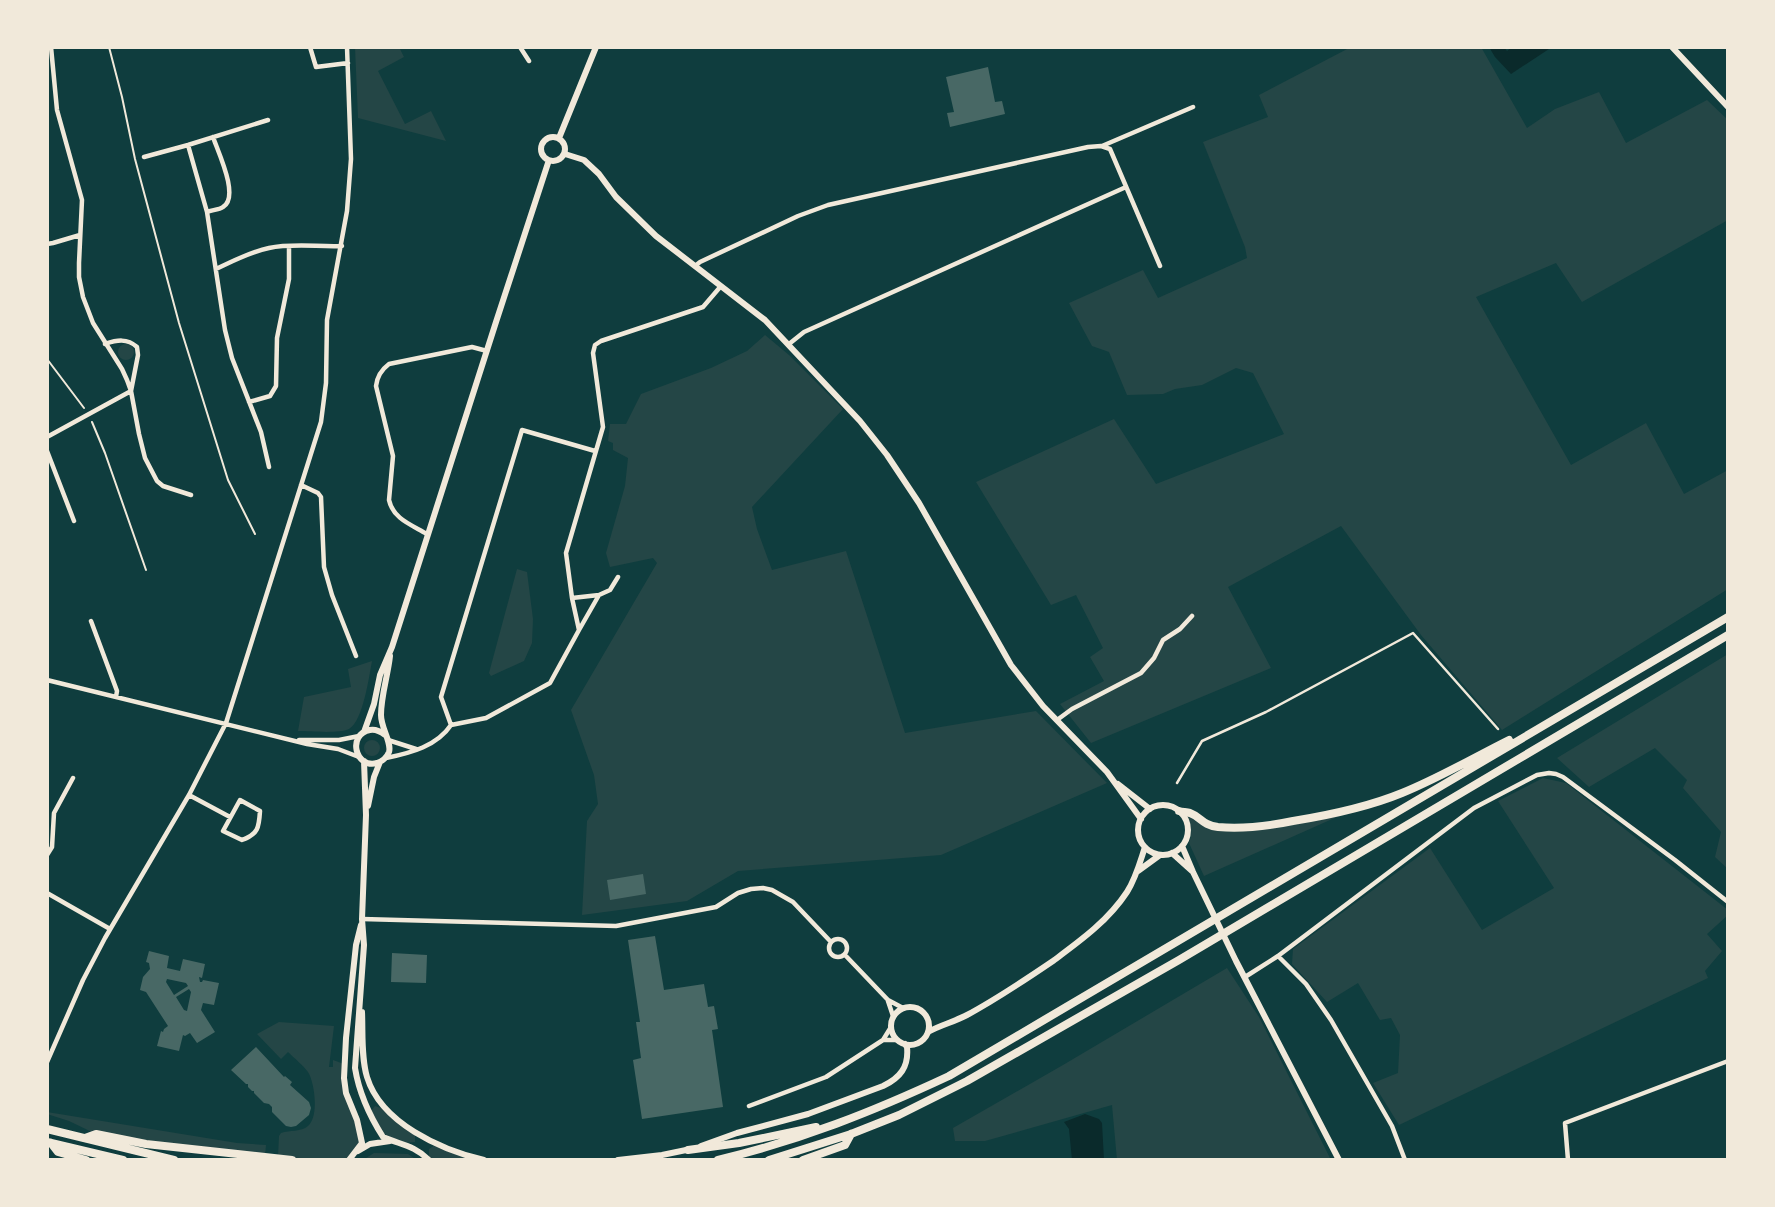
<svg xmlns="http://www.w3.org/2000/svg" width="1775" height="1207" font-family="Spectral,serif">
<rect width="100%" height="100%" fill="#0f3d3e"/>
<path fill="#244646" d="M355,47H399L404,57L378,71L405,124L431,111L446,141L358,118Z
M1351,47H1481L1527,128L1555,109L1599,92L1626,143L1707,100L1728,120V220L1582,302L1556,263L1476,297L1571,465L1646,423L1684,494L1728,470V589L1502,730L1421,635L1341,526L1228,587L1271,668L1091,743L1060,704L1104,681L1090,657L1103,648L1076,595L1051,605L976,482L1114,419L1156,484L1284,434L1253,373L1236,368L1202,385L1175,389L1163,394L1127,395L1109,352L1092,346L1069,303L1143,270L1158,298L1247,258L1245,247L1203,142L1268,117L1259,95Z
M765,335L789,355L843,409L752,507L757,529L772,570L846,551L905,733L1036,711L1107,783L941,855L738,871L687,901L582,915L587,821L598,804L594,775L571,710L657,563L653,558L610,567L606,553L625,486L628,458L613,450V443L608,441L610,424H626L641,394L711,368L747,351Z
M118 352a8 8 0 1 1 16 0a8 8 0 1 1-16 0Z
M517,569L527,572L533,619L532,643L524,661L491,676L489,673Z
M1728,654V869L1715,857L1721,832L1683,788L1687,780L1655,748L1589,787L1557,758Z
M372,661C369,677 363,721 349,729C338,734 311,731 298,731L304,697L351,687L348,669Z
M364 748a8 8 0 1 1 16 0a8 8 0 1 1-16 0Z
M1543,778L1566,783L1728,910V915L1707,934L1722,951L1705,971L1708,978L1399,1125L1373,1083L1398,1073L1400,1035L1391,1018L1380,1020L1358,983L1327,1002L1292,964L1293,949L1430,848L1482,930L1554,888L1498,801Z
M1186,815L1206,828L1221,830L1278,828L1339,816L1204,876L1189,843C1193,833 1191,824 1186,815Z
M1227,968L1259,1017L1331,1160H1117L1112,1105L985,1141H955L953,1128L1063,1065Z
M279,1022L334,1026L329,1067H333V1060L344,1064V1078L362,1143L349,1160H292L278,1157L279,1136L281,1133C290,1130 301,1132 308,1126C319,1117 315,1083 308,1072C303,1065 294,1058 288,1052L281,1059L257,1034Z
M375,1106C390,1110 403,1125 415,1135V1142L404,1143L383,1137L371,1111Z
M47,1112L237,1143L266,1145L265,1156L96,1134L69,1121L47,1114Z
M435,1145L477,1160H429V1149Z
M374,1153L408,1154L417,1160H363Z"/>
<path fill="#0a2a2b" d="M1489,47H1504L1507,51L1512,47H1552L1511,74L1495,57Z
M1085,1114L1099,1119L1102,1123L1104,1160H1072L1069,1129L1064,1122Z"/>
<path fill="#486865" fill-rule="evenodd" d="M988,67L995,102L1002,101L1005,114L950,127L947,113L954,112L946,77Z
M643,874L646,894L610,900L607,880Z
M655,936L664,990L704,984L708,1007L714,1006L718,1029L712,1030L723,1107L642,1119L633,1060L641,1058L636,1022H640L628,940Z
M149,951L169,956L167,968L180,971L183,959L205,964L202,978L199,977L200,982H202L203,980L219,983L214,1005L203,1003L201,1010L215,1032L197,1043L190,1033L185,1036L183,1035L179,1051L157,1046L161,1031L163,1032L164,1029L168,1026L146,992L140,990L143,977L150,969L149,963L146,962ZM167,979L186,983L188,986L174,995L166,982ZM189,989L191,992L187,1011L184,1010L176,997Z
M392,953L427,955L426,983L391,982Z
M256,1047L284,1077L285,1076L292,1082L290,1085L309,1102L311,1108L309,1115L296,1126L291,1127L286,1126L272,1112V1107L269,1104L264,1103L254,1093V1091H252L248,1087V1084H246L231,1070Z"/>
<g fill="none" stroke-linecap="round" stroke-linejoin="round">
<path stroke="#f1e9da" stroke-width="2" d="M109,47L122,97L135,159L179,323L228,480L255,534
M47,359L84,408
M92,422L105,453L146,570"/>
<path stroke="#f1e9da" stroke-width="2.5" d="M1177,783L1202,741L1266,712L1413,633L1498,729"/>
<path stroke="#f1e9da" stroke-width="4.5" d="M51,47L57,110L82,200L79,263V277L83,297L93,323L122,369L127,380L131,391L139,434L145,458L157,481L163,486L191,495
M310,47L316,67L348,63
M520,47L529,61
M188,145L207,212L225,330L232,358L261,432L269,467
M1102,146L1193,107
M144,157L188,145L268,120
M207,212C211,210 219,210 223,207C240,197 218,152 213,137
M47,244L53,243L80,235
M695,266L700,262L798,216L828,205L1088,147L1101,146L1110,149L1160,266
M216,269C233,261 250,252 269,248C292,243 318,247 342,246
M105,344C117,340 127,338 137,347L138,355L131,391
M789,344L804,332L1126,187
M249,402L270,396L276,386L277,338L289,279V246
M47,437L131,391
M47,451L74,521
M301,485L318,493L321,497L324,567L332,595L356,656
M427,534C412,525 393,519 389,500L393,456L376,386C377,377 381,370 389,364L472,347L487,351
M599,595L610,590L618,577
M572,598L599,595L579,630
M91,621L117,691L116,697
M47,680L307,744L338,749L359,757
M1057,720L1072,709L1141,673L1154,658L1163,640L1180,629L1192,616
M451,725L441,697L522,430L595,451
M299,740H339L359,736
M388,740L416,749
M386,758C411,753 437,746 451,725L486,718L550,683L579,630L572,598L566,553L603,427L593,353L595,345L601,341L703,307L721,286
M189,795L230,817
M240,800L260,811C259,828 258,834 242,840L223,831Z
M47,855L52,847L54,813L73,778
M47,893L110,929
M362,919L616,926L716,907L738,893L751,889L763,888L772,890L793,902L831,942
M829 948a9 9 0 1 1 18 0a9 9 0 1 1-18 0Z
M845,955L888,1000L903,1008
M1278,956L1474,808L1537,775L1549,773L1556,774L1563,777L1675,860L1728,902
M1245,977L1278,956L1306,984L1331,1020L1392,1126L1405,1160
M888,1001L893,1016
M884,1040H897
M47,1062L83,980L105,938L189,795L226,723L321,422L326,383L327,320L347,211L351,159L347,47
M749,1106L826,1077L883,1040L891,1027
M1568,1160L1565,1123L1728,1061"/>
<path stroke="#f1e9da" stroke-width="6" d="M1672,47L1728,107
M565,154L584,160L599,174L616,197L656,236L765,320L860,421L887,455L919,503L1011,665L1043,706L1107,772L1141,819
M1118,784L1150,809
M1138 830a25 25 0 1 1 50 0a25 25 0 1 1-50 0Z
M1182,846L1193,872L1236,961L1339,1160
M1172,853L1192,871
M1138,871L1160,855
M891 1026a19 19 0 1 1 38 0a19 19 0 1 1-38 0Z
M928,1032C940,1025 954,1022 967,1015C997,999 1025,980 1053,961C1080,941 1108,921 1127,892C1136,878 1140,862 1145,847"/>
<path stroke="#f1e9da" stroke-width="6" d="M541 149a12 12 0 1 1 24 0a12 12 0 1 1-24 0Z
M559,138L596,47
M364,732L374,704L380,675L392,647L496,322L549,160
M385,735C380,731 376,729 370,730C347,734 355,769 377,763C383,761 387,757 389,752C392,743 381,728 381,715C381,696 388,675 390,656
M364,761L366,815L362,919L364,945L355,1068C359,1093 369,1115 383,1137C401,1145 414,1145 429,1160
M368,806L374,777L380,762
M362,1012C363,1033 361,1057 367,1077C381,1123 441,1150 484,1160
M701,1146L737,1133L808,1114L883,1086C900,1078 909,1067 907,1047L905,1044
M358,1151L370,1144L390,1141
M349,1160L362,1143L357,1120L346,1093L344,1078L346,1038L356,945L361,925
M618,1160L662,1155L691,1149"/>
<path stroke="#f1e9da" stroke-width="8" d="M1179,811C1182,812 1186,812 1190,813C1201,817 1202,825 1218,827C1243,829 1269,826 1293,821C1330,815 1368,807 1402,793C1439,778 1473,758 1509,740
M47,1129L174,1160
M85,1138L96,1134L146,1144L292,1160
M47,1142L123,1160
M51,1143L58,1152L86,1160
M688,1150L739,1143L816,1127
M718,1160C801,1140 872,1112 949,1076L1728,617
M769,1160L851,1134L899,1115L967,1081L1179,960L1728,635
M803,1160L845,1145L851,1134"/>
</g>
<rect width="1775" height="1207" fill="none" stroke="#f1e9da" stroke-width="98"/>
</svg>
